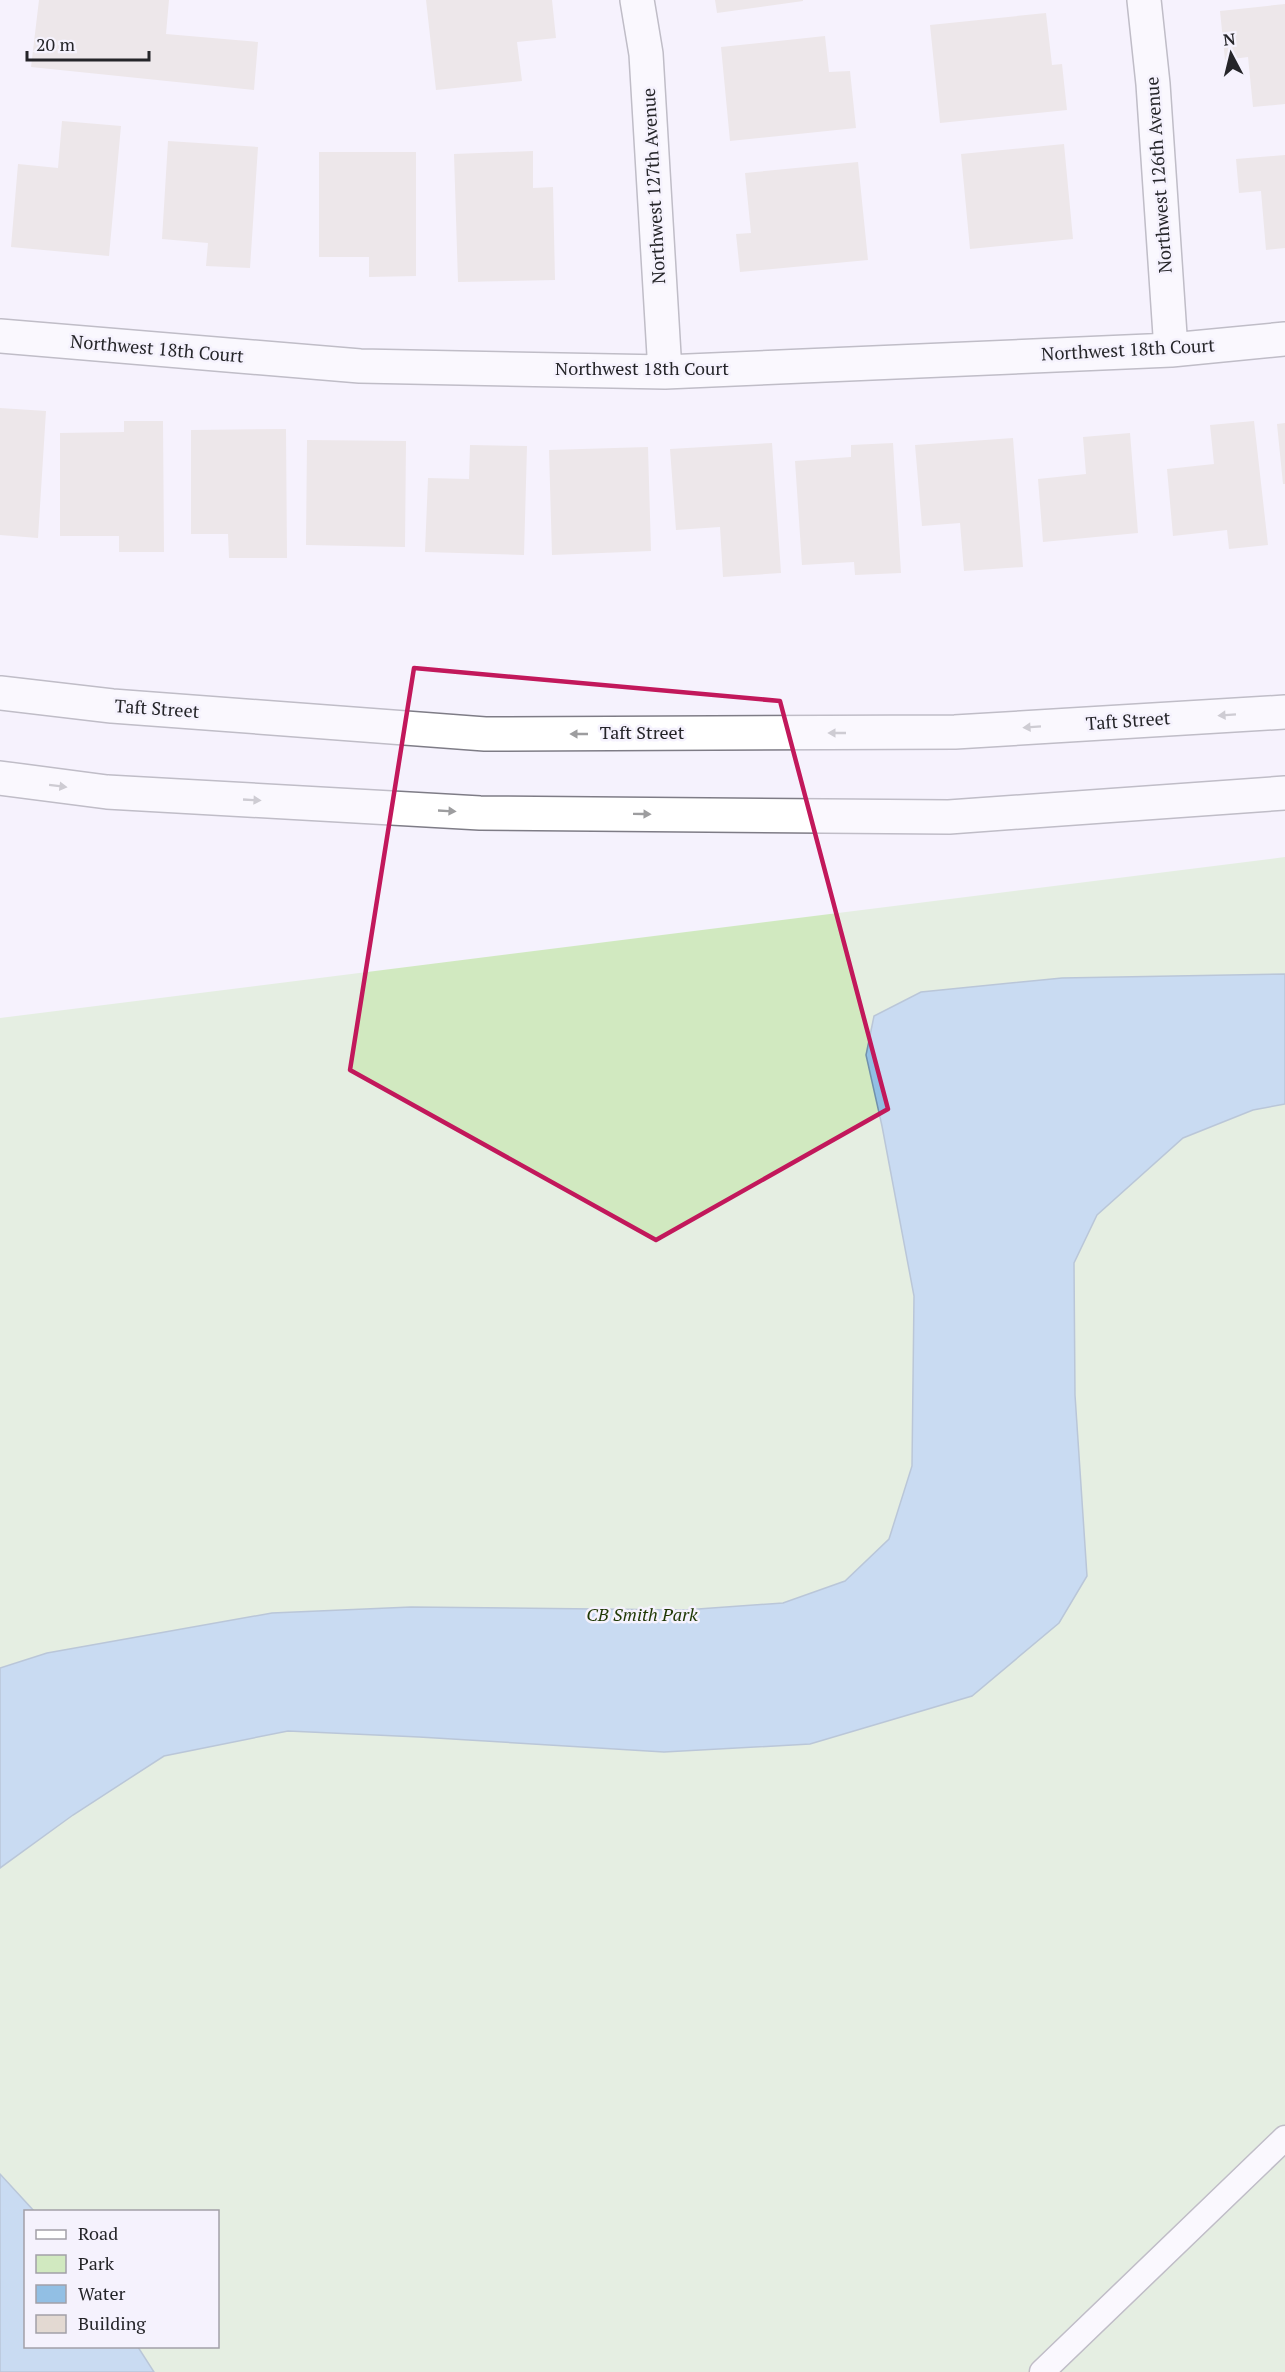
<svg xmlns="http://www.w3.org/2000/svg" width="1285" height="2372" font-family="'PT Serif',serif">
<rect width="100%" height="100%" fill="#f5f2fd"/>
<path fill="#d1e9c0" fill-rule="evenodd" d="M1285,857V2372H0V1018ZM26,2212H218V2346H26Z"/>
<path fill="#92bfe4" stroke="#7191ac" stroke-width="1.5" d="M1285,974V1104L1253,1110L1183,1138L1097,1215L1074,1263L1075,1395L1087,1576L1059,1623L972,1696L810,1744L664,1752L419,1737L288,1731L164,1756L73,1815L0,1868V1668L47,1653L272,1613L411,1607L684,1610L783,1603L845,1581L889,1539L912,1466L914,1296L882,1126L866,1055L874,1016L921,992L1062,978Z
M0,2174L34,2211L26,2212V2346L138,2347L154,2372H0Z"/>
<path fill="#e3d9d2" d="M39,0H169L166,34L258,42L254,90L31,67Z
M426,0H552L556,38L517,42L522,81L436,90Z
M715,0H803V1L717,13Z
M1285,4V104L1253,107L1248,57L1225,60L1220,11Z
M1046,13L1052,65L1062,64L1067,110L940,123L930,25Z
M825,36L829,72L850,71L856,128L730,141L721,47Z
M62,121L121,126L109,256L11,247L18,164L58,168Z
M168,141L258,147L250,268L206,266L208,243L162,239Z
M1064,144L1073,239L970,249L961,154Z
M533,151V188L553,187L555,280L458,282L454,154Z
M319,152H416V276L369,277V257H319Z
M1285,155V248L1266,250L1261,191L1239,193L1236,159Z
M858,162L868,260L740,272L736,234L751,233L745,173Z
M0,408L46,411L38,538L0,535Z
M124,421H163L164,552H119V536H60V433L124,432Z
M1254,421L1268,545L1229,549L1227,530L1173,536L1167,469L1214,464L1210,425Z
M1285,423V484H1283L1277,424Z
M286,429L287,558H229L228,534H191V430Z
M1130,433L1138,533L1043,542L1038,479L1086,474L1083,437Z
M1013,438L1023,567L964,571L960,523L922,526L915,445Z
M307,440L406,441L405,547L306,545Z
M772,443L781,573L723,577L720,527L676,530L670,449Z
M893,443L901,573L855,575L854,562L802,565L795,461L851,457V445Z
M470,445L527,446L524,555L425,552L428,478L469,479Z
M648,447L651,551L552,555L549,450Z"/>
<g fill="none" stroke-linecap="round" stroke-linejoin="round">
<defs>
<path id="service" d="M1042,2372L1285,2138"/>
<path id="minor" d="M637,0L646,54L665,372
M1144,0L1153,84L1171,350
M0,336L360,366L665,372L1171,350L1285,339"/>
<path id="tertiary" d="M0,693L112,706L485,734L955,732L1285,712
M0,778L107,792L480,813L949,817L1285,793"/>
</defs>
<use href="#service" stroke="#7e7c86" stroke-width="27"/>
<use href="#minor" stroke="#7e7c86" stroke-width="36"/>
<use href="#tertiary" stroke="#7e7c86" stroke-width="36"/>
<use href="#service" stroke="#fff" stroke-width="24"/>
<use href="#minor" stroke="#fff" stroke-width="33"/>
<use href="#tertiary" stroke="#fff" stroke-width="33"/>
</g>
<defs><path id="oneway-solid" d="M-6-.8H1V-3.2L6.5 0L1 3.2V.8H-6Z" transform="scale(1.5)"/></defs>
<g fill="#9d9d9f">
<use href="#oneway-solid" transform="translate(1227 715) rotate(176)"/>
<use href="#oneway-solid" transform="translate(1032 727) rotate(176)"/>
<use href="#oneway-solid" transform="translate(837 733) rotate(180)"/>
<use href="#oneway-solid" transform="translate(579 734) rotate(180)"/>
<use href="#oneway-solid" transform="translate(58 786) rotate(7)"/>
<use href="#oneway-solid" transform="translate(252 800) rotate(3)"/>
<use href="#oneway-solid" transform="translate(447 811) rotate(3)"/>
<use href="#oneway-solid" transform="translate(642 814) rotate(1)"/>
</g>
<path d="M0 0H1285V2372H0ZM414,668L780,701L888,1109L656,1240L350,1070Z" fill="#f5f2fd" fill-opacity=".55" fill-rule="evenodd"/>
<path fill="none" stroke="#c2185b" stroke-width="4.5" stroke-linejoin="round" d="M414,668L780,701L888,1109L656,1240L350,1070Z"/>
<g text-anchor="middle" stroke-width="5" stroke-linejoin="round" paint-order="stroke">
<g font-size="18" fill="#252529" stroke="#f5f2fd">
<text transform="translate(1159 175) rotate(-94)" y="6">Northwest 126th Avenue</text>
<text transform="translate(654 186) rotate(-93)" y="6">Northwest 127th Avenue</text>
<text transform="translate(157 349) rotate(5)" y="6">Northwest 18th Court</text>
<text transform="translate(1128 350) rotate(-3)" y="6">Northwest 18th Court</text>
<text x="642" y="375">Northwest 18th Court</text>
<text transform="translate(157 709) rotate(4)" y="6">Taft Street</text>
<text transform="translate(1128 721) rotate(-4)" y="6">Taft Street</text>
<text x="642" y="739">Taft Street</text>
</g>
<g font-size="18" font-style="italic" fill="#1f3804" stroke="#f5f2fd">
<text x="642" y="1621">CB Smith Park</text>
</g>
</g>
<rect x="24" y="2210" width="195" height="138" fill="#f5f2fd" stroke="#a2a0a8" stroke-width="1.5"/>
<rect x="36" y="2230" width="30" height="9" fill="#ffffff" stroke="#a2a0a8" stroke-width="1.5"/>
<text x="78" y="2240" font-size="18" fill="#252529">Road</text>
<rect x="36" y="2255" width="30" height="18" fill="#d1e9c0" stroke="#a2a0a8" stroke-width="1.5"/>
<text x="78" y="2270" font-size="18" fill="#252529">Park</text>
<rect x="36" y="2285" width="30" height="18" fill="#92bfe4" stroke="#a2a0a8" stroke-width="1.5"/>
<text x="78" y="2300" font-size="18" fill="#252529">Water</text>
<rect x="36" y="2315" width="30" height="18" fill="#e3d9d2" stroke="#a2a0a8" stroke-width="1.5"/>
<text x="78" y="2330" font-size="18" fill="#252529">Building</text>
<g transform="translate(1231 54) rotate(353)" stroke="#f5f2fd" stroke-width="4.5" paint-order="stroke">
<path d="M0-4.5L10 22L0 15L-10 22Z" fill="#252529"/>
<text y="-9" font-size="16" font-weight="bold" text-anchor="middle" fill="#252529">N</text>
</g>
<path d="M27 51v9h122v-9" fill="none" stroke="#252529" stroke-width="3"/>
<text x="36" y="51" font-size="18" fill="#252529" stroke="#f5f2fd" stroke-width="4.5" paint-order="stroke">20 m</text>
</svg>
